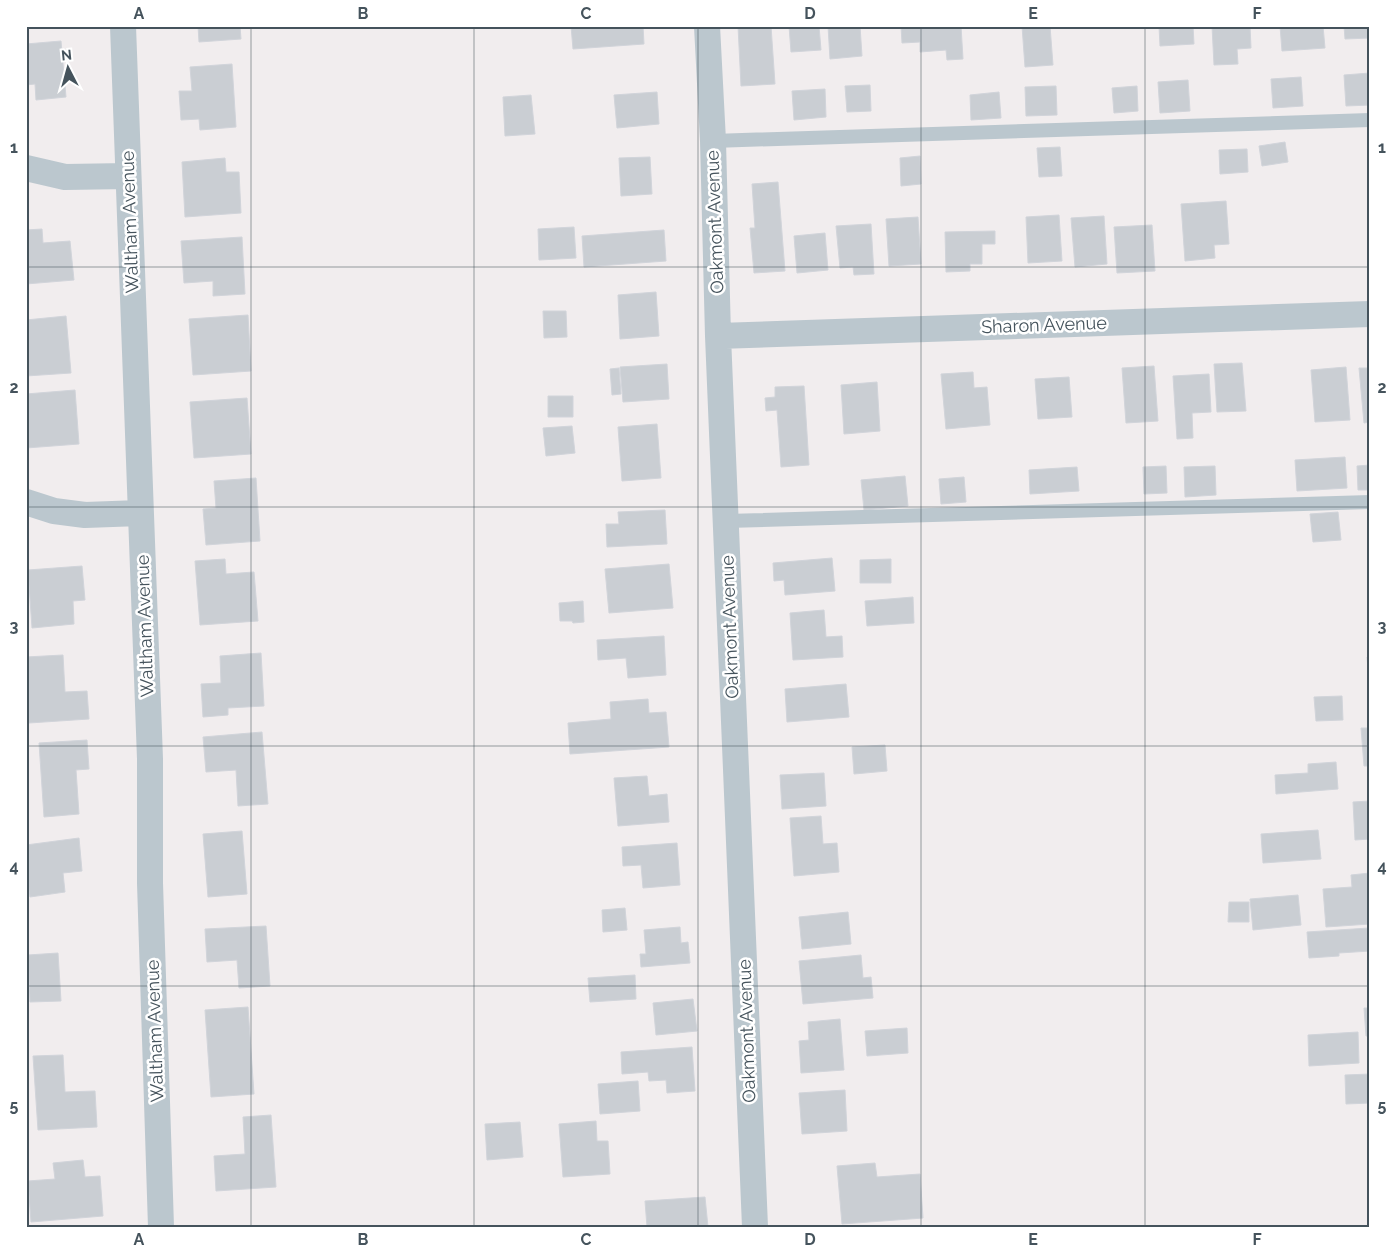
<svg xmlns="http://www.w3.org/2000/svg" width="1396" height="1253" font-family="Raleway,sans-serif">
<rect width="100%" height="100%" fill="#f1edee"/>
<path fill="#caced3" stroke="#d1d4da" d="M198,26H240L241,39L199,42Z
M571,26H643L644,44L573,49Z
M738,26H771L775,84L741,86Z
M789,26H819L821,50L791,52Z
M828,26H860L862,56L830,59Z
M901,26H961L963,59L947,60L946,50L920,52V42L902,43Z
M1022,26H1050L1053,65L1025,67Z
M1159,26H1193L1194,44L1160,46Z
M1212,26H1250L1251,48L1237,49L1238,64L1214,65Z
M1280,26H1323L1325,48L1282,51Z
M1344,26H1370V38L1345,39Z
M61,41L66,97L36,100L35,84L26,85V44Z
M232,64L236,127L200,130L199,119L181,120L179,91H192L190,67Z
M1370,73V105L1346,106L1344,75Z
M1301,77L1303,106L1273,108L1271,79Z
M1188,80L1190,111L1160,113L1158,82Z
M870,85L871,111L847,112L845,86Z
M1056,86L1057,115L1026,116L1025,87Z
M1137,86L1138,111L1114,113L1112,88Z
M825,89L826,117L794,120L792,91Z
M657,92L659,124L617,128L614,95Z
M999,92L1001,118L971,120L970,95Z
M531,95L535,134L505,136L503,97Z
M1285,142L1288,162L1262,166L1259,146Z
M1060,147L1062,176L1039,177L1037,148Z
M1247,149L1248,172L1220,174L1219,150Z
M920,156L921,184L901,186L900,158Z
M650,157L652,194L621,196L619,158Z
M225,158L226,172H239L241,213L185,217L182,162Z
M778,182L785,271L754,273L750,228H755L752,184Z
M1226,201L1229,244L1214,245L1215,258L1185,261L1181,204Z
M1059,215L1062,261L1028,263L1026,217Z
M1104,216L1107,264L1075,267L1071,218Z
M918,217L921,264L889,266L886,219Z
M871,224L874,274L854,275L853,267L840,268L836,226Z
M1152,225L1155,271L1117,273L1114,227Z
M574,227L576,258L539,260L538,229Z
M42,229L43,243L70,241L74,280L26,284V230Z
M664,230L666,261L584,267L582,236Z
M995,231V244H982V264H970V271L946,272L945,232Z
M825,233L828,270L797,273L794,236Z
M242,237L245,294L213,296V281L184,283L181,241Z
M656,292L659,336L620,339L618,295Z
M543,311H566L567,337L544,338Z
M248,315L251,371L193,375L189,319Z
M66,316L71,373L26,376V320Z
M1242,363L1246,411L1217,412L1214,364Z
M667,364L669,399L623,402L620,367Z
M1154,366L1158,421L1126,423L1122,368Z
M1346,367L1350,420L1315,422L1311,370Z
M619,368L621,394L612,395L610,369Z
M1359,368H1370V422L1364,423Z
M973,372L974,388L987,387L990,425L946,429L941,374Z
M1209,374L1211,412L1192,413L1193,438L1177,439L1173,376Z
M1069,377L1072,417L1038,419L1035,379Z
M877,382L880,431L844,434L841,385Z
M804,386L809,465L781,467L777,410L766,411L765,398L775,397V387Z
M75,390L79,444L26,448V394Z
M548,396H573V417H548Z
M247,398L251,454L194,458L190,402Z
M657,424L661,478L622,481L618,427Z
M572,426L575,453L546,456L543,428Z
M1345,457L1347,488L1297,491L1295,460Z
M1370,465V490H1358L1357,466Z
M1166,466L1167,493L1144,494L1143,467Z
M1215,466L1216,495L1185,497L1184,467Z
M1077,467L1079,491L1030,494L1029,470Z
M905,476L908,506L864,510L861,480Z
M964,477L966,502L941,504L939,479Z
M256,478L260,541L206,545L203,509L216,508L214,481Z
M665,510L667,544L607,547L606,524H619L618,512Z
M1338,512L1341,540L1313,542L1310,514Z
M832,558L835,591L785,595L784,580L774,581L773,563Z
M225,559L226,574L254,572L258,621L200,625L195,561Z
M891,559V583H860V560Z
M669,564L673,608L609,613L605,569Z
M82,566L85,600L73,601L74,624L32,628L28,570Z
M913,597L914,623L867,626L865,601Z
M583,601L584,622L573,623L572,621H560L559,603Z
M824,610L826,637L842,636L843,657L793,660L790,613Z
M664,636L666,675L628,678L626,658L598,660L597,640Z
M261,653L264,706L228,708V715L203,717L201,684L221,683L220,656Z
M63,655L65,692L87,691L89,719L29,723L26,680V657Z
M1367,657H1370V692Z
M846,684L849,717L787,722L785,689Z
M1342,696L1343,720L1316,721L1314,697Z
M648,699L649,713L666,712L669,747L570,754L568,723L611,719L610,702Z
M1361,728H1370V766H1364Z
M262,732L268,804L238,806L236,770L206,772L203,737Z
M87,740L89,769L76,770L79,814L44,817L39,743Z
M885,745L887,771L854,774L852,747Z
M1336,762L1338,789L1276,794L1275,775L1308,773V764Z
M824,773L826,806L782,809L780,775Z
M647,776L649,796L667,794L669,822L618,826L614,778Z
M1370,801V839L1355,840L1353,802Z
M821,816L823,844L837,843L839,872L794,876L790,818Z
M1318,830L1321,859L1263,863L1261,834Z
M242,831L247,894L208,897L203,834Z
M79,838L82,871L63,873L65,892L30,897L26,868V845Z
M677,843L680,885L643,888L641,865L623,866L622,847Z
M1370,873V924L1326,927L1323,889L1352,887L1351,875Z
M1298,895L1301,925L1253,930L1250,899Z
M1229,902H1249V922H1228Z
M625,908L627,930L603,932L602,910Z
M848,912L851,944L802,949L799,917Z
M266,926L270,986L239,988L237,960L207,962L205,929Z
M680,927L681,943L688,942L690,963L641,967L640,954H646L644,930Z
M1369,928L1370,951L1339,953V956L1309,958L1307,932Z
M58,953L61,1001L30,1002L28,955Z
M861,955L863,978L871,977L873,998L803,1004L799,961Z
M635,975L636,999L590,1002L588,978Z
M693,999L697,1031L656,1035L653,1003Z
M248,1007L254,1094L211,1097L205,1010Z
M1364,1008H1370V1036H1366Z
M840,1019L844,1070L801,1073L799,1041L809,1040L808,1022Z
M907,1028L908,1053L867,1056L865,1031Z
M1358,1032L1359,1063L1309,1066L1308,1035Z
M692,1047L695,1091L667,1093L666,1080L649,1081L648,1072L622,1074L621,1052Z
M63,1055L65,1092L95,1091L97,1127L38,1130L33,1056Z
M1370,1074V1103L1346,1104L1345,1075Z
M638,1081L640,1111L600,1114L598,1084Z
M845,1090L847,1131L802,1134L799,1093Z
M271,1115L276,1187L216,1191L214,1156L245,1154L243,1117Z
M596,1121L597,1141H608L610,1174L563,1177L559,1124Z
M520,1122L523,1157L487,1160L485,1124Z
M83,1160L85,1177L100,1176L103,1216L31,1222L28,1181L55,1179L53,1163Z
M875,1163L877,1177L920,1174L923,1218L842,1224L837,1166Z
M705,1197L708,1227H647L645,1201Z"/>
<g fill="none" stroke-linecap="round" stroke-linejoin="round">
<path stroke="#bbc7ce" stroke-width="14" d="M713,141L1370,120
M726,521L1370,502"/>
<path stroke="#bbc7ce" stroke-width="26" d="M123,26L150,759V883L161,1227
M707,26L713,141L718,336L755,1227
M26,168L65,177L128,176
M718,336L1370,314
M26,502L54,511L85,515L140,513"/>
</g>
<path fill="none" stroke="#45535c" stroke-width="1" stroke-opacity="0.55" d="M251,26V1227M474,26V1227M698,26V1227M921,26V1227M1145,26V1227M26,267H1370M26,507H1370M26,746H1370M26,986H1370"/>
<g text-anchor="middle" stroke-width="5" stroke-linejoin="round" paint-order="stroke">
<g font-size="18" fill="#45535c" stroke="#fff">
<text transform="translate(130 222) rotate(-92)" y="6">Waltham Avenue</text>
<text transform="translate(715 222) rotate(-92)" y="6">Oakmont Avenue</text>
<text transform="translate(1044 325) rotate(-2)" y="6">Sharon Avenue</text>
<text transform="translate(145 626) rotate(-92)" y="6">Waltham Avenue</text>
<text transform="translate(730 627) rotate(-92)" y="6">Oakmont Avenue</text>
<text transform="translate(155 1031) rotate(-92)" y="6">Waltham Avenue</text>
<text transform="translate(747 1031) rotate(-92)" y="6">Oakmont Avenue</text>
</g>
</g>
<rect width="1396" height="1253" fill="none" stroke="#ffffff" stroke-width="55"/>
<g transform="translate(68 68) rotate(354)" stroke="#ffffff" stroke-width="4" paint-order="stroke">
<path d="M0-4L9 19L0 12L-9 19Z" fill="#45535c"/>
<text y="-8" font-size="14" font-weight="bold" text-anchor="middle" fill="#45535c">N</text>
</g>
<rect x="28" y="28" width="1340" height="1198" fill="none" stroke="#45535c" stroke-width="2"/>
<g font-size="16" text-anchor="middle" font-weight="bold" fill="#45535c">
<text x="139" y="19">A</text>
<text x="363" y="19">B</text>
<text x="586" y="19">C</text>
<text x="810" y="19">D</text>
<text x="1033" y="19">E</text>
<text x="1257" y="19">F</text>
<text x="14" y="153">1</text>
<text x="1382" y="153">1</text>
<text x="14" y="393">2</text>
<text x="1382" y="393">2</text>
<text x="14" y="632">3</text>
<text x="1382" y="632">3</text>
<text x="14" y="872">4</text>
<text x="1382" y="872">4</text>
<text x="14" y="1111">5</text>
<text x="1382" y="1111">5</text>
<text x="139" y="1245">A</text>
<text x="363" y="1245">B</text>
<text x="586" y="1245">C</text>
<text x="810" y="1245">D</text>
<text x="1033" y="1245">E</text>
<text x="1257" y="1245">F</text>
</g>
</svg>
